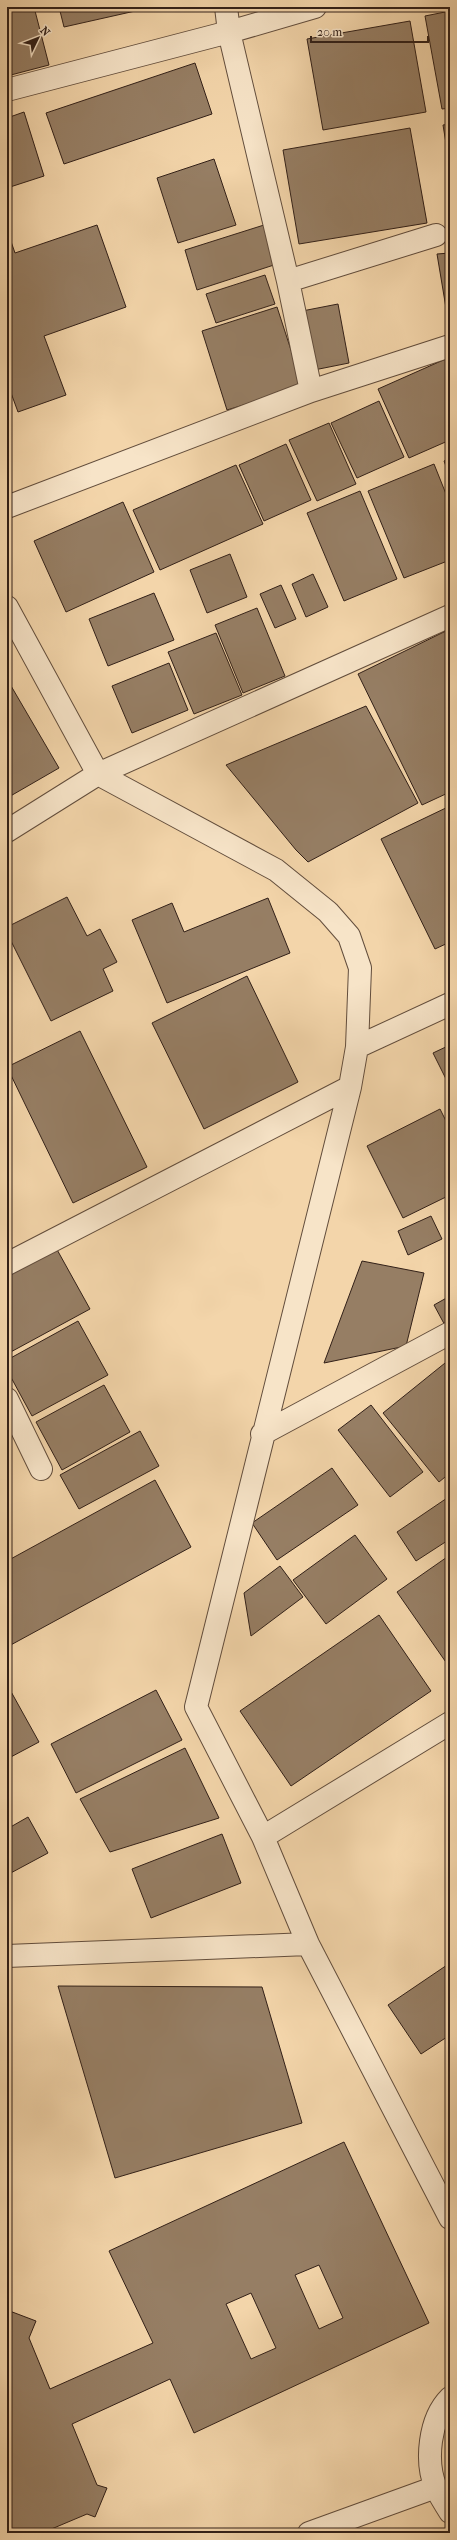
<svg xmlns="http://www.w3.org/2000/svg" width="457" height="2540" font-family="'IM FELL French Canon',serif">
<rect width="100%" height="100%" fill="#f3d5aa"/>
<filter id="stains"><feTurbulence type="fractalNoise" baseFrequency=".005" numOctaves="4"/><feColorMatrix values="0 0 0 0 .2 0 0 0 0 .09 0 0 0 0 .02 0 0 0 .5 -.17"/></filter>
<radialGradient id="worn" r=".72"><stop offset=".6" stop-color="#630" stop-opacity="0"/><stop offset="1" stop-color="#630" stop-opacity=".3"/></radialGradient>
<path fill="#967e64" stroke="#322018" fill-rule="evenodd" d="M7,7H34L49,65L7,76Z
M59,7H153L64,27Z
M450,11V108L442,109L425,16Z
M410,21L426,112L323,130L307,39Z
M195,63L212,114L64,164L46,113Z
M24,112L44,176L7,188V118Z
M450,124V168L443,125Z
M410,128L427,223L299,244L283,150Z
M214,159L236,225L178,243L157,178Z
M97,225L126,307L44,336L66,395L18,412L7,382V230L15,253Z
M264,225L277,264L197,290L185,250Z
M450,253V313L447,314L437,254Z
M265,275L275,304L216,323L206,294Z
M338,304L349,363L309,371L297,312Z
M277,307L303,387L227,410L202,331Z
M450,357V440L409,458L378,389Z
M379,401L404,457L357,478L331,423Z
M329,423L356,484L317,501L289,440Z
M286,444L311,500L264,521L239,465Z
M450,458V477L444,461Z
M434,464L450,504V560L404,578L368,491Z
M236,465L263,524L160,570L133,510Z
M360,491L397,579L344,601L307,513Z
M123,502L154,572L66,612L34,541Z
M230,554L247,597L207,613L190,570Z
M313,574L328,607L306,617L292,584Z
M281,585L296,619L275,628L260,594Z
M154,593L174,640L108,666L89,619Z
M257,608L285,676L243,693L215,625Z
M450,629V792L422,805L358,674Z
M216,633L242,695L194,714L168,652Z
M169,663L188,710L132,733L112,686Z
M7,679L59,768L7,798Z
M366,706L418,803L308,862L296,850L226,765Z
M450,806V942L435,949L381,839Z
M67,897L87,936L100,929L117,962L103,969L113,991L51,1021L7,933V927Z
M268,898L290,953L167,1003L132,920L172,903L184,932Z
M247,976L298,1082L204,1129L152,1023Z
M80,1031L147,1167L73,1203L7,1067Z
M450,1045V1087L433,1053Z
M440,1109L450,1129V1195L403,1218L367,1146Z
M431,1216L442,1239L408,1255L398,1231Z
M55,1246L90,1309L7,1354V1272Z
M362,1261L424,1273L406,1346L324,1363Z
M450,1296V1330L448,1331L434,1305Z
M78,1321L108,1375L32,1416L7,1370V1360Z
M450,1359V1473L439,1482L383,1413Z
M104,1385L130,1432L62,1470L36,1422Z
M371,1405L423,1472L390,1497L338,1430Z
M140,1431L159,1466L79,1509L60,1475Z
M332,1468L358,1505L277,1560L252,1523Z
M155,1480L191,1547L7,1647V1561Z
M450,1496V1539L416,1561L397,1532Z
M355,1535L387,1579L326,1624L293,1580Z
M450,1555V1668L397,1592Z
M280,1566L303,1597L251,1636L244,1593Z
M379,1615L431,1691L291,1786L240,1711Z
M9,1688L39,1742L7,1759V1690Z
M156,1690L182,1740L76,1793L51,1744Z
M185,1748L219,1818L110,1852L80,1799Z
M28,1817L48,1853L7,1875V1829Z
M222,1834L241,1883L151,1918L132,1869Z
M450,1963V2035L421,2054L388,2005Z
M58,1986L262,1987L302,2123L115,2178Z
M344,2142L429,2323L194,2433L170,2379L72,2424L97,2485L107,2488L95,2517L87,2514L42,2533H7V2310L36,2321L29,2338L50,2389L153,2343L109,2251ZM319,2265L343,2318L319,2329L295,2275ZM251,2293L276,2348L251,2359L226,2304Z"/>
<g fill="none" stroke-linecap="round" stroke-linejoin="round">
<defs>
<path id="minor" d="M226,7L229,32L288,281L311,391
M7,90L229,32L315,7
M288,281L436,235
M7,507L311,391L450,346
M7,607L98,774L276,870L328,912L349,936L360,968L357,1047L350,1087L196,1707L263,1837L308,1944L450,2218
M7,831L98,774L450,616
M357,1047L450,1004
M7,1264L350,1087
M7,1399L41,1469
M262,1434L450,1333
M263,1837L450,1723
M7,1956L308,1944
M450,2398C429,2419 425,2462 436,2488C440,2496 445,2504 450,2512
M309,2533L436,2487"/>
</defs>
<use href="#minor" stroke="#624d3c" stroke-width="24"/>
<use href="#minor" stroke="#f7e4c8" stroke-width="22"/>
</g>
<rect width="457" height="2540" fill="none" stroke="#f3d5aa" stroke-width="24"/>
<rect x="8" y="8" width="441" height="2524" fill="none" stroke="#322018" stroke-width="2"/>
<rect x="12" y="12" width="433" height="2516" fill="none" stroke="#322018"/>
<g transform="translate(38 38) rotate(47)" stroke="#f7e4c8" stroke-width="3" paint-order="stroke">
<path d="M0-3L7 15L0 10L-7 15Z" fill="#322018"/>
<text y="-6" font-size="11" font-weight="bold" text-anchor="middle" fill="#322018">N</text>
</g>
<path d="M311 36v6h117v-6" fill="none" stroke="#322018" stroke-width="2"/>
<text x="317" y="36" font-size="12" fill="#322018" stroke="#f7e4c8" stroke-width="3" paint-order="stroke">20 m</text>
<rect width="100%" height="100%" filter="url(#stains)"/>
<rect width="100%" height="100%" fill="url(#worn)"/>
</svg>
